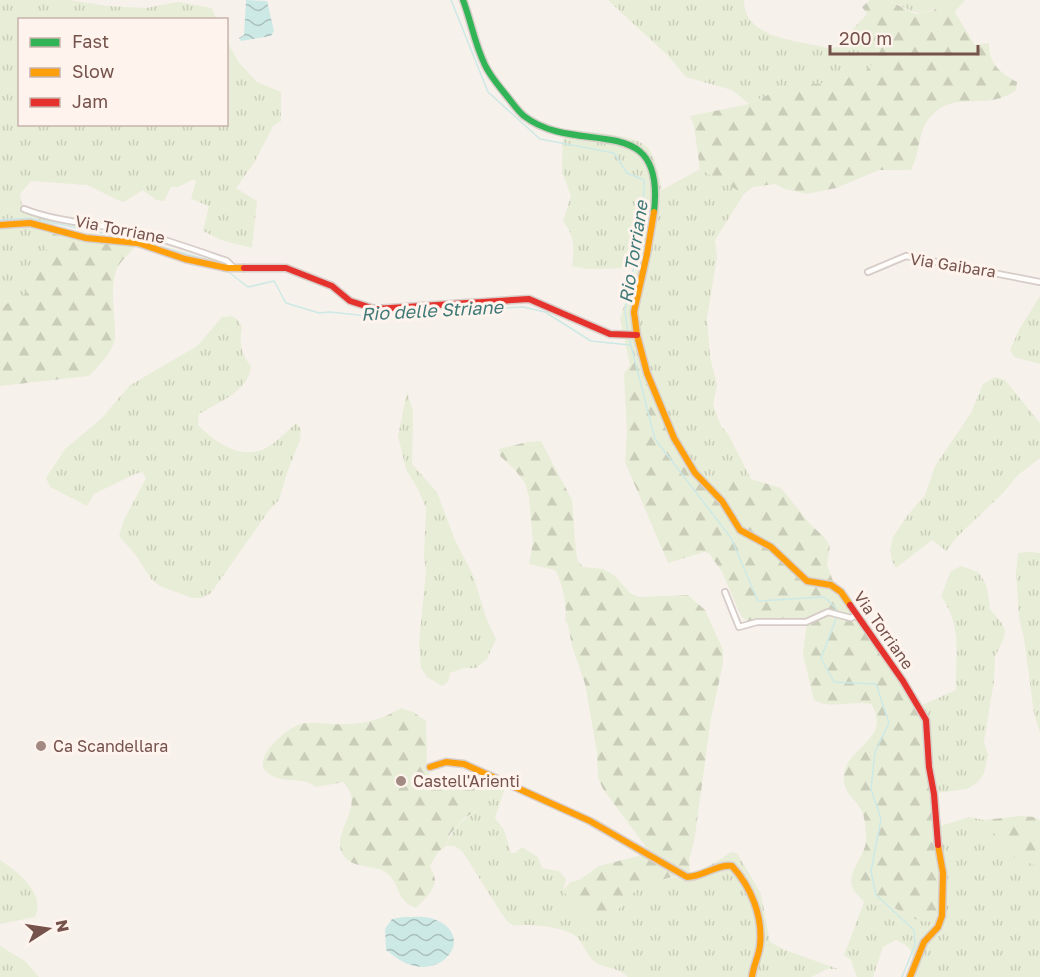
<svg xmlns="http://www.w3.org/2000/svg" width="1040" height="977" font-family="'Golos Text',sans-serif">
<defs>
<pattern id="grass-tufts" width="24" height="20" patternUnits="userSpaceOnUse" patternTransform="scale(1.5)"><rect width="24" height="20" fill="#e8edd7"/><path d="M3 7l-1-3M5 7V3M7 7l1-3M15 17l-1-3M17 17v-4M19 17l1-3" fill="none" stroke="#cacdba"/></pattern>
<pattern id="forest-firs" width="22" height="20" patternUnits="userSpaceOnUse" patternTransform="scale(1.5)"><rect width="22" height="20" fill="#e8edd7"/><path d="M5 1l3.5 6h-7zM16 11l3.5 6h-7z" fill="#cacdba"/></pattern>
<pattern id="water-waves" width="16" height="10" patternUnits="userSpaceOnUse" patternTransform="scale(1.5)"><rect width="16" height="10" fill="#cde9e6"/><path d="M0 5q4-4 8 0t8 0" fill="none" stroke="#abbfbc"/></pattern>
</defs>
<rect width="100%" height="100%" fill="#f7f1ec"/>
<path fill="url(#grass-tufts)" d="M0,0H70L107,6L146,8L178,2L212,8L216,19L20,20V124H226L227,42L240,64L257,82L281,92V121L273,126L254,163L236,188L257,201L252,248L221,240L203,231L209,206L191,199L196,181L192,180L178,187H171L164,201L156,200L143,190L124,202L118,200L87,185L31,181L20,194L22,206L50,218L58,230L51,256L37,266C36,297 21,293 0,308Z
M608,0H744C744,41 803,40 831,49L836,47L867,14L886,39L874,63L862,74L819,84L794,82L749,104L732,90L686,77L668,56Z
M887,0H965L954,13L948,1C916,21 918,12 887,0Z
M563,129C583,132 638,133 649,149C657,161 659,177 662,190L700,169L744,194L715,240L717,257L707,318L710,357L717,385L713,405L721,426L728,434L751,479H736L718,483L708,481L696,471L678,446L660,397L655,376L638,362L630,365L620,319L636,268L586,269L572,266C575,248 574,235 563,221L571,196L562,172Z
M1040,296V364L1014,357L1010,350L1020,328Z
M232,316L238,320L242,327C239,343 241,354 251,366C249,391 219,402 199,414L198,425C215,442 241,461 266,448C277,442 287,431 296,423L301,429L300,440L287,473L279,500L270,509L211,593L202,598H192L160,586L151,579L135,554L119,536L124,520L146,478L142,472L135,474L94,494L87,506L50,487L46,478L65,449L102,418L129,386L197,346L222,317Z
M995,377L1005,380L1040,423V458L1017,476L1003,493L958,536L946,551L932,540L896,568L892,561L890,550L893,537L907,516L925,495L935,466L971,413L983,384Z
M407,392L413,411L412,464L437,492L455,540L473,575L487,620L496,639L487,659L476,668H464L450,673L448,682L442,686L427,677L421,668L419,643L426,571L424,557L426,508L418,489L406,469L398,436Z
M1030,552L1040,553V733L1034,714L1024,638L1019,618L1016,573L1018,553Z
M961,566L978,572L983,579L987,587L990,609L1001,622L1005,630L1004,638L995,657L994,681L984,742L988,755L984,773L978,782L967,789L936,793L922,705L956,690C955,654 963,628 941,596L951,571Z
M487,780L505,788L495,818L504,830L511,853H515L522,847L538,857L542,868L559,871L566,879L563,890L583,915L616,912C622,905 628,896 635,891C650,880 672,879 689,874C704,869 719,861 731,852L737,853L761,894L770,942L785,950L838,969H827L811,977H628C620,968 609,969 598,964C587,958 585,947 578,938C568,927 528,923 514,926L507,921L500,911L462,851L454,846H446C452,829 463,819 478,810Z
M969,817L984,820L992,832L1040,867V977H909C915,958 916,948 896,940L883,947L873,977H857L851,960L844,955L864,902L887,904L919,921L937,827Z
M0,860C18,872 46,893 35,917L0,924Z
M0,946L25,961L39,977H0Z"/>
<path fill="url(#forest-firs)" d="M870,0H887L916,14L932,11L948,1L975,45L989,43C989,64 999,72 1017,82L1016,90C990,111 955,91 933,114C917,129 921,152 911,170H879L836,188L807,194L785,189L775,184L753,187L744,194L700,169L694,126L690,116L749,104L794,82L819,84L862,74L874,63L886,39L862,7Z
M58,230L136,245C130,253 119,262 116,271C109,293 116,316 115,337C114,351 98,367 89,376L0,386V308C21,293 36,297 37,266L51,256L42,243Z
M638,361L650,369L655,376L671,429L696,471L708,481L718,483L736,479H751L781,488L810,524L825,538L830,546L827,565L833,581L871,626L876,640L922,705L938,811L941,917L936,922L919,921L887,904L864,902C861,898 854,892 852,887C847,871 867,854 866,839C866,832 865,818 862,811C855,798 842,793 844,775C846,747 893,739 871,704C853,700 830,710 814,700L803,654L807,623H750L741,616L722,572L709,553L704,552L668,563L625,462L627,433L624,374L630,365Z
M541,441L572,500L576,552L578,561L583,567L603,569L615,576L630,593L639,597L688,595L705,610L723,650V664L711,718L695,836L689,861L690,873C675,876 644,883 633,893C621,903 617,915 601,920L583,915L563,890L571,882L579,880L599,866L638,856L649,851L603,789L598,778L597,752L585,684L572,646L568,625L565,620C568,607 562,581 555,570L529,564L533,542L529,497L525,483L515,470L500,456L499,449L527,442Z
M401,708L413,712L426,721L427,766L431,782C451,775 466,772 487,780L478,810L464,818L450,834L446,846L438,852L430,866C431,870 435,876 435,880C435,891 422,901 416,908C397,901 401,890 391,877C379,862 352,872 342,853C333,835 356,814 351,795C350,791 346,786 344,782L316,787C300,774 277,787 263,768C262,757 266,752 273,744C303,712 312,726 349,724C368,723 385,718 401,708Z
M1021,816L1034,817L1040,820V867L1012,857L1009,846L992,832L984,820Z"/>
<path fill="url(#water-waves)" d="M246,0L267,1L274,31L271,36L241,41L239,38L244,35Z
M403,917C412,917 422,916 431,918C475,932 448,974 415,966C404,964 395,957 386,950L385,929L392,919Z"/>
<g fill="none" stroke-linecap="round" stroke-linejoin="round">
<path stroke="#cde9e6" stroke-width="1.5" d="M451,0L488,92L540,139L614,153L627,173L644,180L643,220L625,311L628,333
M0,220L29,218L132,239
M151,244L219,263
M226,270L248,287L274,281L286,303L319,313L330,312L377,317L391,314L523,307L545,312L591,341L630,345
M629,338L655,439L731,538L758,601L824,597L836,608V610
M836,619L821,658L834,682L876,684L889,723L875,752L871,789L881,819L871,871L876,895L914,930L915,945L902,977"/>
<defs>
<path id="street" d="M24,209C55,221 87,223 120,229C157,236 192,249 227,261L233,267
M868,272L906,256L1040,282
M725,592L739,627L757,622H806L828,612L851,618L857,615"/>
<path id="fast" d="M463,0C471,21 475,45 485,65C490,76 499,86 506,95C512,102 517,110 524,116C578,158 666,107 654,212"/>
<path id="slow" d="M654,212L647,254L634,312L637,335L647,373L674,438L695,473L722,501L740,530L771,547L807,581L831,585L841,592L850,605
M0,225L30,223L86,238L138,243L185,259L227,268H244
M430,767L446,762L464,764L590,821L687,877C703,877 716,864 732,866C751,887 763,916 760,945C759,956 753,966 752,977
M910,977L924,942L938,927L942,916L943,873L938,845"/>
<path id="jam" d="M244,268H286L332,286L350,301L375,309L529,299L610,334L637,335
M850,605L903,681L926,720L929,767L934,794L938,845"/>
</defs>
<use href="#street" stroke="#d6ccc8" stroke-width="8"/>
<use href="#fast" stroke="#d8ceca" stroke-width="9"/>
<use href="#slow" stroke="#d8ceca" stroke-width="9"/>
<use href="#jam" stroke="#d8ceca" stroke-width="9"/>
<use href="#street" stroke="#fefdfc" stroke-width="4.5"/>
<use href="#fast" stroke="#30b455" stroke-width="6"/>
<use href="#slow" stroke="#ff9f0a" stroke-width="6"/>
<use href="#jam" stroke="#e5322d" stroke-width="6"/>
</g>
<g fill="#a28a83" stroke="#fff4ed" stroke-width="2">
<circle cx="41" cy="746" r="6"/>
<circle cx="401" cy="781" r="6"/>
</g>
<g text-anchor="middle" stroke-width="6" stroke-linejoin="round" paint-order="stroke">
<g font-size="16" fill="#75524b" stroke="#fff4ed">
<text transform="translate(120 229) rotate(11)" y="6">Via Torriane</text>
<text transform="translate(953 265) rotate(9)" y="6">Via Gaibara</text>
<text transform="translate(884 630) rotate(55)" y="6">Via Torriane</text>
</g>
<g font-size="16" fill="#75524b" stroke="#fff4ed" text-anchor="start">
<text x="53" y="752">Ca Scandellara</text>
<text x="413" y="787">Castell'Arienti</text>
</g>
<g font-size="18" font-style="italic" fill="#3f7a79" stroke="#fff4ed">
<text transform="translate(634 252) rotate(-81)" y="6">Rio Torriane</text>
<text transform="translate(432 311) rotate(-3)" y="6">Rio delle Striane</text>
</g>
</g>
<rect x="18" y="18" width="210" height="108" fill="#fff4ed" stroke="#c8b3ac" stroke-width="1.5"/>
<rect x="30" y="38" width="30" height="9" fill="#30b455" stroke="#c8b3ac" stroke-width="1.5"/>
<text x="72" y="48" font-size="18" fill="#75524b">Fast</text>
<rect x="30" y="68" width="30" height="9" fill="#ff9f0a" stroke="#c8b3ac" stroke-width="1.5"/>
<text x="72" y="78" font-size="18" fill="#75524b">Slow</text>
<rect x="30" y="98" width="30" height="9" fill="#e5322d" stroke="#c8b3ac" stroke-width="1.5"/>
<text x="72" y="108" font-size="18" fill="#75524b">Jam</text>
<g transform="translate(48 929) rotate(78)" stroke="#fff4ed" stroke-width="4.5" paint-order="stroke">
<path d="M0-4.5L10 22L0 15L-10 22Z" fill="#75524b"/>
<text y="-9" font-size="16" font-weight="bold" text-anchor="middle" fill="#75524b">N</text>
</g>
<path d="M830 45v9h148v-9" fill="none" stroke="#75524b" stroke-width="3"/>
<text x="839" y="45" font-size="18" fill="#75524b" stroke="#fff4ed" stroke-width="4.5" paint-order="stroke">200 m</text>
</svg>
